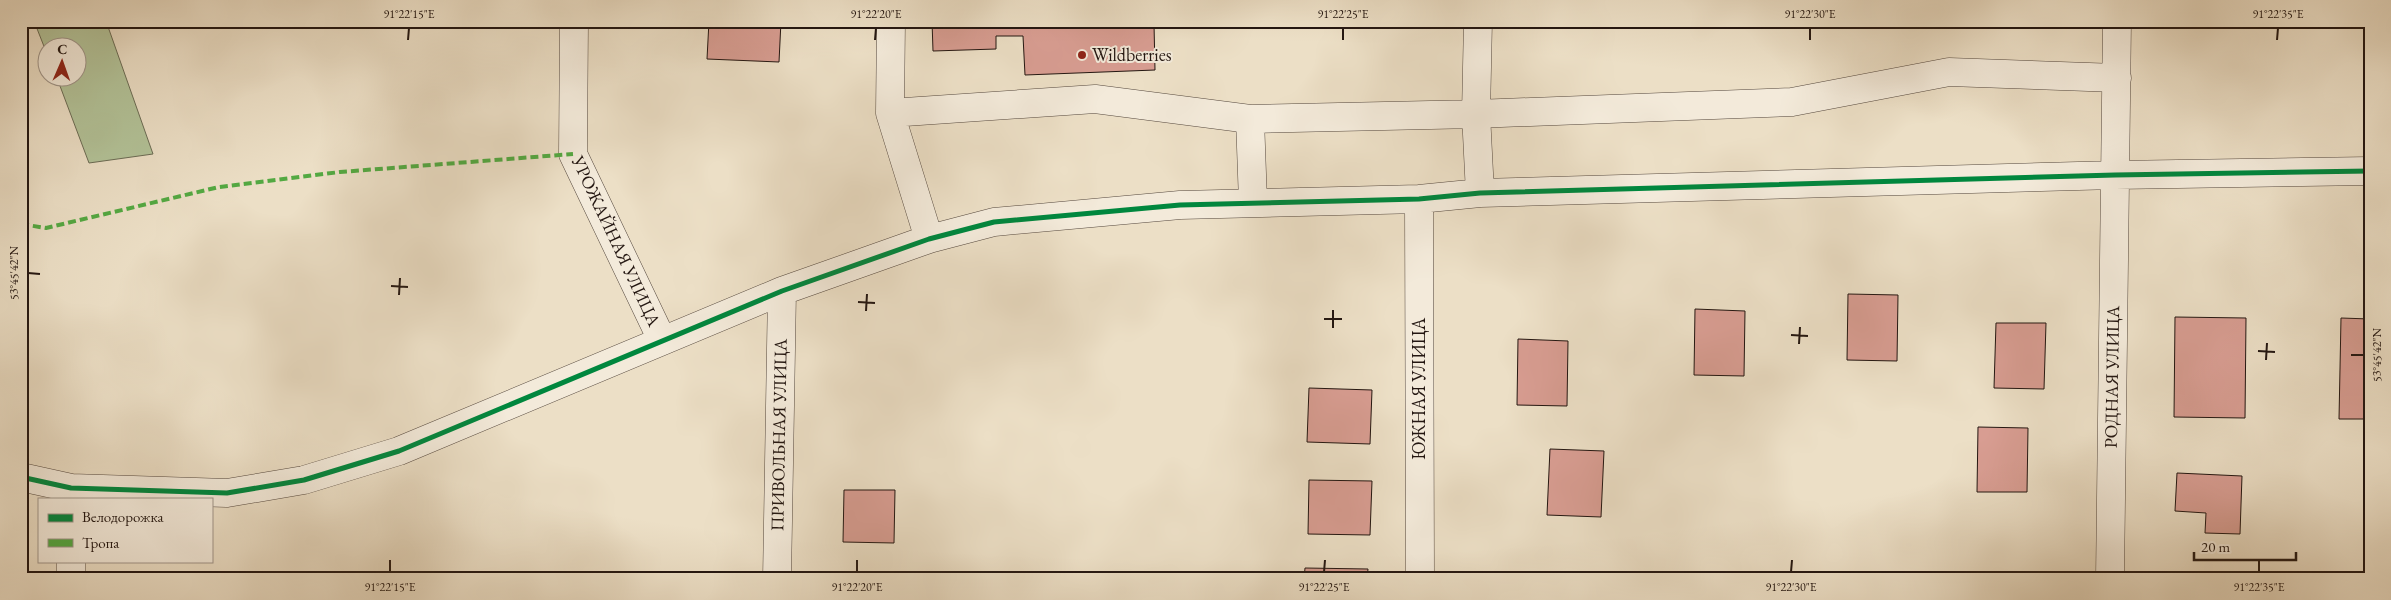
<svg xmlns="http://www.w3.org/2000/svg" width="2391" height="600" font-family="'EB Garamond',serif">
<rect width="100%" height="100%" fill="#ecdfc6"/>
<filter id="stains"><feTurbulence type="fractalNoise" baseFrequency=".004" numOctaves="4"/><feColorMatrix values="0 0 0 0 .2 0 0 0 0 .09 0 0 0 0 .02 0 0 0 .5 -.17"/></filter>
<radialGradient id="worn" r=".72"><stop offset=".6" stop-color="#630" stop-opacity="0"/><stop offset="1" stop-color="#630" stop-opacity=".3"/></radialGradient>
<path fill="#b3c399" stroke="#6b6c55" d="M34,21H106L153,154L89,163L57,78H78V48H48L47,54Z"/>
<path fill="#d89d92" stroke="#231611" d="M709,21H781L779,62L707,59Z
M932,21H1031L1032,27L1154,24L1155,70L1025,75L1023,36H996V49L933,51Z
M1848,294L1898,295L1897,361L1847,360Z
M1695,309L1745,311L1744,376L1694,375Z
M2175,317L2246,318L2245,418L2174,417Z
M2341,318L2370,319V419H2339Z
M1996,323H2046L2044,389L1994,388Z
M1518,339L1568,341L1567,406L1517,405Z
M1309,388L1372,390L1370,444L1307,442Z
M1978,427L2028,428L2027,492H1977Z
M1550,449L1604,451L1601,517L1547,515Z
M2177,473L2242,476L2240,534L2205,533L2206,513L2175,511Z
M1309,480L1372,481L1370,535L1308,534Z
M844,490H895L894,543L843,542Z
M1305,568L1368,569L1367,579H1304Z
M1980,575L2046,577V579H1980Z"/>
<g fill="none" stroke-linecap="round" stroke-linejoin="round">
<defs>
<path id="minor" d="M574,21L573,154L662,340
M891,21L890,113L929,239
M1478,21L1476,114L1480,193
M890,113L1095,99L1250,119L1476,114L1792,102L1949,72L2117,78
M1250,119L1253,202
M1419,199L1420,579
M21,477L71,488L227,493L304,480L399,451L782,291L929,239L994,222L1180,205L1419,199L1480,193L2115,175L2370,171
M71,579V561
M777,579L782,291
M2110,579L2117,21"/>
</defs>
<use href="#minor" stroke="#55483e" stroke-width="29"/>
<use href="#minor" stroke="#f3eada" stroke-width="28"/>
<path stroke="#53a942" stroke-width="4" stroke-dasharray="8 4" stroke-linecap="butt" d="M21,224L46,228L219,187L340,172L573,154"/>
<defs>
<path id="cycleway" d="M21,477L71,488L227,493L304,480L399,451L782,291L929,239L994,222L1180,205L1419,199L1480,193L2115,175L2370,171"/>
</defs>
<use href="#cycleway" stroke="#f3eada" stroke-width="8"/>
<use href="#cycleway" stroke="#00873e" stroke-width="5"/>
</g>
<path fill="none" stroke="#231611" stroke-width="2" d="M408,40L409,28M875,40L876,28M1343,40V28M1810,40V28M2277,40L2278,28M28,273L40,274M391,286L408,287M399,295L400,278M858,302L875,303M866,311L867,294M1324,319H1342M1333,328V310M1791,335L1808,336M1799,344L1800,327M2258,351L2275,352M2351,355H2364M2266,360L2267,343M390,572V560M857,572V560M1324,572L1325,560M1791,572L1792,560M2259,572V560"/>
<circle fill="#8f2418" stroke="#f3eada" stroke-width="2" cx="1082" cy="55" r="5"/>
<g text-anchor="middle" stroke-width="4" stroke-linejoin="round" paint-order="stroke">
<g font-size="18" fill="#231611" stroke="#f3eada" text-anchor="start">
<text x="1092" y="61">Wildberries</text>
</g>
<g font-size="18" fill="#231611" stroke="#f3eada">
<text transform="translate(616 241) rotate(65)" y="6">УРОЖАЙНАЯ УЛИЦА</text>
<text transform="translate(2112 377) rotate(-89)" y="6">РОДНАЯ УЛИЦА</text>
<text transform="translate(1419 389) rotate(-90)" y="6">ЮЖНАЯ УЛИЦА</text>
<text transform="translate(779 435) rotate(-89)" y="6">ПРИВОЛЬНАЯ УЛИЦА</text>
</g>
</g>
<rect width="2391" height="600" fill="none" stroke="#ecdfc6" stroke-width="55"/>
<rect x="38" y="498" width="175" height="65" fill="#f3eada" stroke="#a0958a"/>
<rect x="48" y="514" width="25" height="8" fill="#00873e" stroke="#a0958a"/>
<text x="82" y="522" font-size="15" fill="#231611">Велодорожка</text>
<rect x="48" y="539" width="25" height="8" fill="#53a942" stroke="#a0958a"/>
<text x="82" y="548" font-size="15" fill="#231611">Тропа</text>
<g transform="translate(62 62) rotate(2)"><circle r="24" fill="#f3eada" stroke="#a0958a"/>
<path d="M0-4L9 19L0 12L-9 19Z" fill="#8f2418"/>
<text y="-8" font-size="14" font-weight="bold" text-anchor="middle" fill="#231611">С</text>
</g>
<path d="M2194 552v8h102v-8" fill="none" stroke="#231611" stroke-width="2.5"/>
<text x="2201" y="552" font-size="15" fill="#231611" stroke="#f3eada" stroke-width="4" paint-order="stroke">20 m</text>
<rect x="28" y="28" width="2336" height="544" fill="none" stroke="#231611" stroke-width="2"/>
<g font-size="12" text-anchor="middle" fill="#231611">
<text x="409" y="18">91°22'15"E</text>
<text x="876" y="18">91°22'20"E</text>
<text x="1343" y="18">91°22'25"E</text>
<text x="1810" y="18">91°22'30"E</text>
<text x="2278" y="18">91°22'35"E</text>
<text transform="translate(14 273) rotate(-90)" y="4">53°45'42"N</text>
<text transform="translate(2377 355) rotate(-90)" y="4">53°45'42"N</text>
<text x="390" y="591">91°22'15"E</text>
<text x="857" y="591">91°22'20"E</text>
<text x="1324" y="591">91°22'25"E</text>
<text x="1791" y="591">91°22'30"E</text>
<text x="2259" y="591">91°22'35"E</text>
</g>
<rect width="100%" height="100%" filter="url(#stains)"/>
<rect width="100%" height="100%" fill="url(#worn)"/>
</svg>
